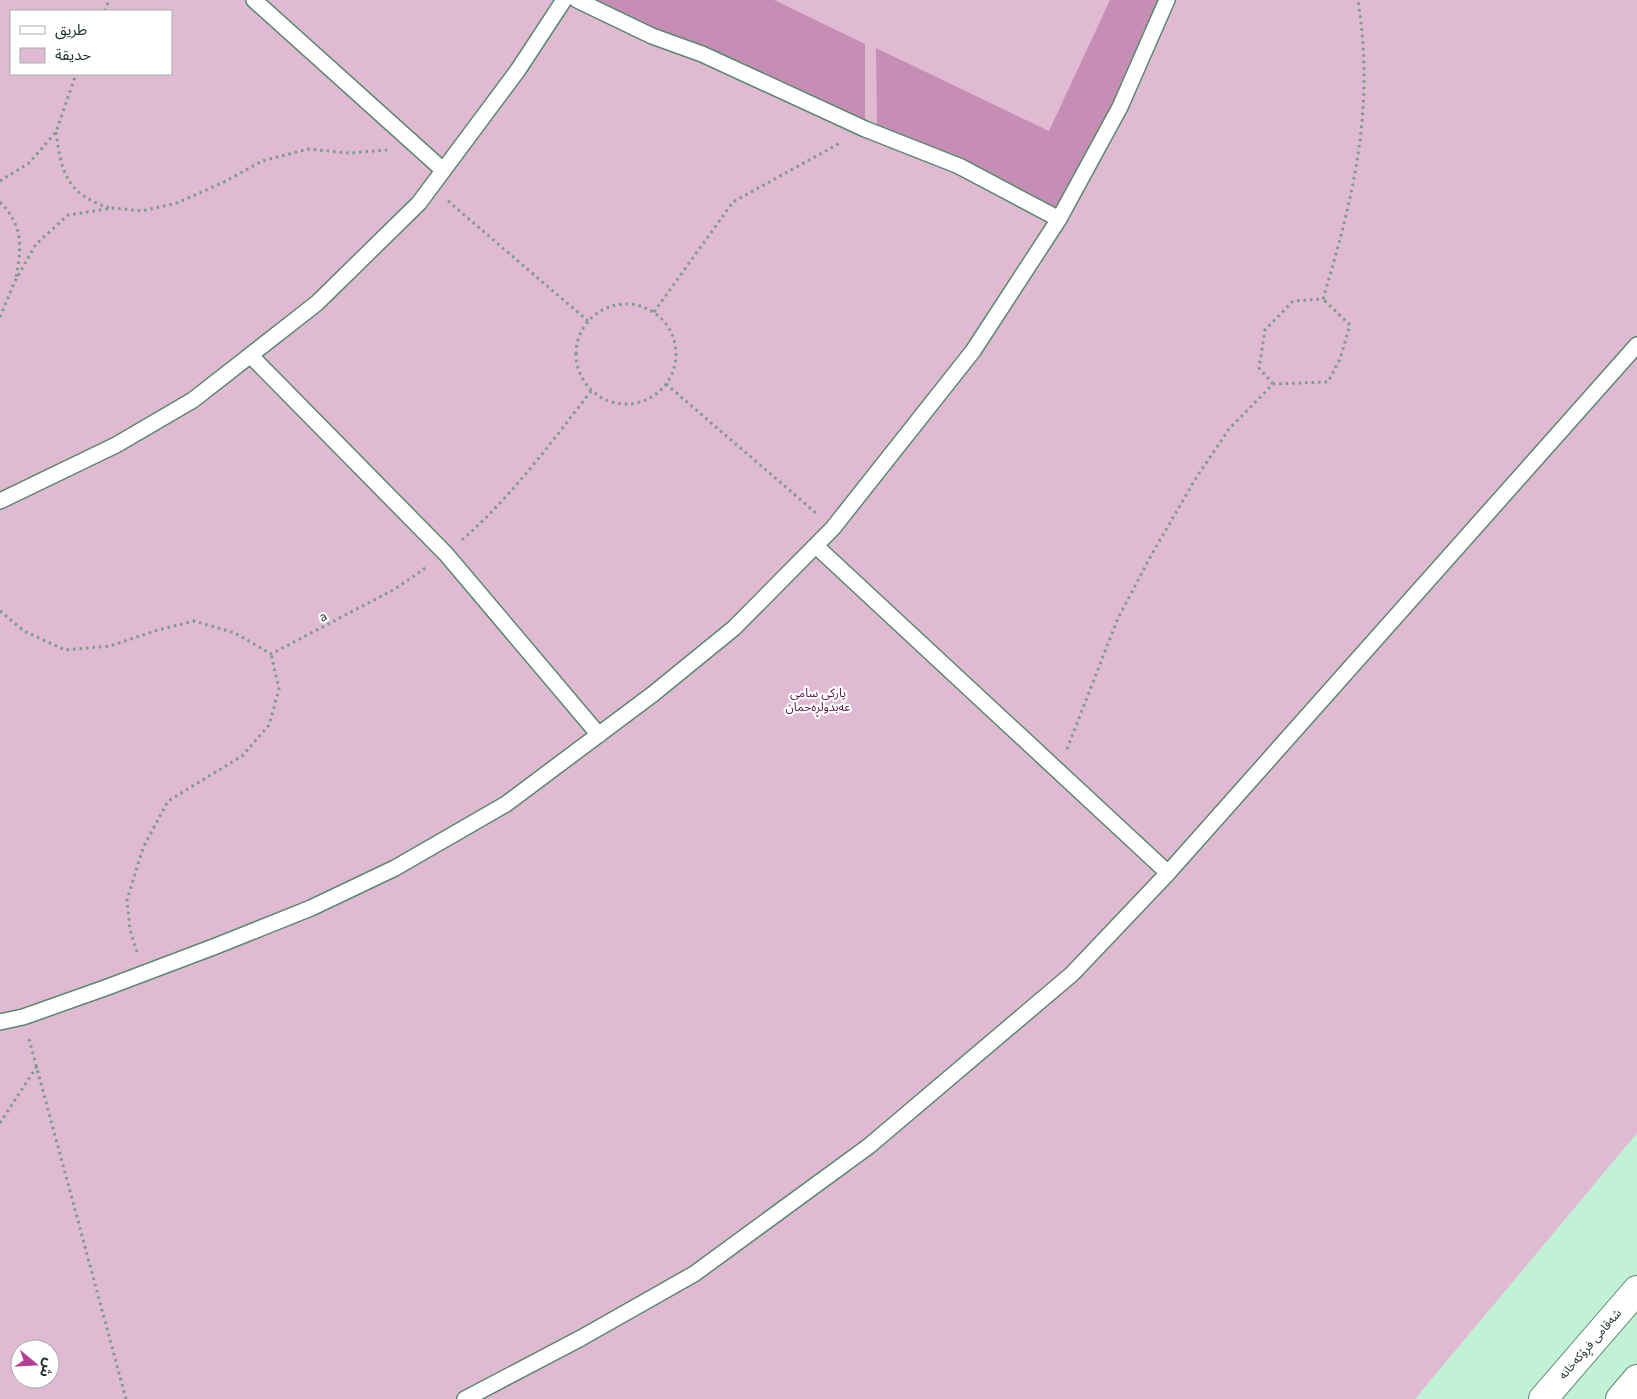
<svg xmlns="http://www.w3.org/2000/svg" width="1637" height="1399" font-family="'Noto Sans','Noto Sans Arabic',sans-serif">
<rect width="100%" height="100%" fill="#c1f2d5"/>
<path fill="#e0b9d3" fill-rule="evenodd" d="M0,0H1637V1133L1415,1399H0ZM11,11H171V74H11ZM20,1349H50V1379H20Z"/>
<path fill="#c68eb4" d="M577,0H774L865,44V129Z
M1110,0H1167L1059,219L877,133L876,48L1049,131Z"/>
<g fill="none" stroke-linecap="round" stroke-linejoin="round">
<defs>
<path id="service" d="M254,0L443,170
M577,0L652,36L702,54L865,129L959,166L1059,219
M251,356L446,554L599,735
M0,501L116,445L193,400L317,303L419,203L518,70L564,0
M817,547L1168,873
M0,1022L23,1017L105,988L216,946L311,908L395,868L506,804L653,694L734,628L833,528L973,351L1059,219L1120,107L1167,0
M465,1399L581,1338L694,1274L869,1146L1072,974L1168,873L1637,345"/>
<path id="secondary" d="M1543,1399L1637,1290
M1620,1399L1637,1379"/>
</defs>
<use href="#service" stroke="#5b886e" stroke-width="18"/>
<use href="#secondary" stroke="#5b886e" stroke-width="30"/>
<path stroke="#7a9e89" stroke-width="3" stroke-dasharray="2.5 4" stroke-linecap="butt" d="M105,11L109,0
M56,132C61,172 67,195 110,208
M0,181L29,163L56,132L76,74
M448,201L588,321
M0,202C23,225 22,247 16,277
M576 354a50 50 0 1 1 100 0a50 50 0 1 1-100 0Z
M654,312L733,202L840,143
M0,317L15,281L36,244L68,215L113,208L142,211L177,203L224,182L262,161L308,149L348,153L387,150
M666,384L816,513
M1273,384L1259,368L1265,330L1293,301L1323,299C1354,195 1375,109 1358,0
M462,540C512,496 551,443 591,391
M0,611L24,631L65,650L110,646L158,630L194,621L235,633L271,654L395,589L428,566
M1067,749L1118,618L1153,552L1196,478L1229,429L1273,384L1328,382L1340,359L1350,325L1323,299
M137,952L130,930L127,900L143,848L168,801L242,756L269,725L279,689L271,654
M29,1039L126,1399
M0,1123L37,1066"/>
<use href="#service" stroke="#fff" stroke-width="15"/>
<use href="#secondary" stroke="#fff" stroke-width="28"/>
</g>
<g text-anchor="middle" stroke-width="4.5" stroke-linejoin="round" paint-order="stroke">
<g font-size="12" fill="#213429" stroke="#fff">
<text transform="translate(323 617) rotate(-28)" y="4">a</text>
<text transform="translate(1590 1344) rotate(-49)" y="4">شەقامی فڕۆکەخانە</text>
</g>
<g font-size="12" fill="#571548" stroke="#fff">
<text x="818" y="697">پارکی سامی<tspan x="818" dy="14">عەبدولڕەحمان</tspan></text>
</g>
</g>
<rect x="10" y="10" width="162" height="65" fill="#ffffff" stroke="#a6aea9"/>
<rect x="20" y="26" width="25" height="8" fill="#ffffff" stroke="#a6aea9"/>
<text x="55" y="35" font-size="15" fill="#213429">طريق</text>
<rect x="20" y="48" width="25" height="15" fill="#e0b9d3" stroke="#a6aea9"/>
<text x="55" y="60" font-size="15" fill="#213429">حديقة</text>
<g transform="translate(35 1364) rotate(108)"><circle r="24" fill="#ffffff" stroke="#a6aea9"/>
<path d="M0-4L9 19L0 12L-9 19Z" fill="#b33f98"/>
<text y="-8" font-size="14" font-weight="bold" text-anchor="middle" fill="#213429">ش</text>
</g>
</svg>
